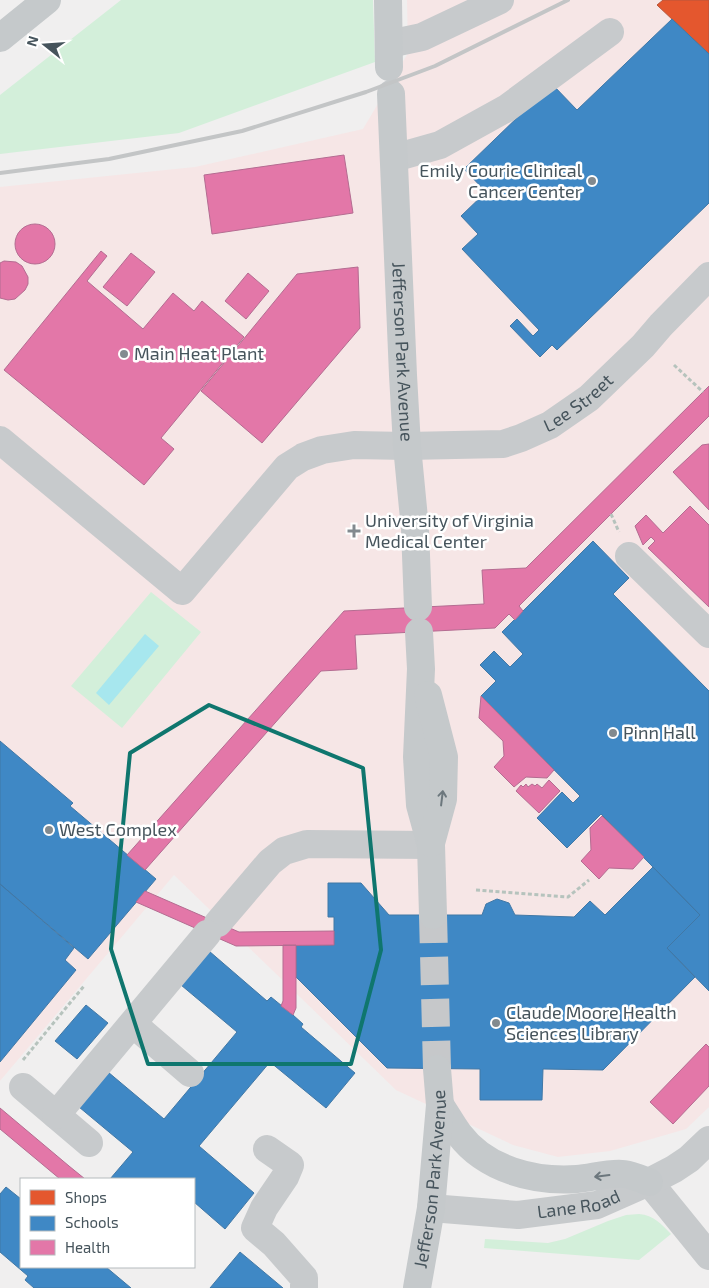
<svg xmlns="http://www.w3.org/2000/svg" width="709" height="1288" font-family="'Exo 2',sans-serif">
<rect width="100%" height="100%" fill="#f0efef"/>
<path fill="#f6e6e6" d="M407,0H709V1107L686,1129L610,1151L558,1157L513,1145L396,1090L174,875L0,1081V187L195,167L363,129L408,53Z"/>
<path fill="#d3efda" d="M121,0H373L375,62L179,133L0,154V95Z
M151,592L201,632L122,728L71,686Z
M639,1214C654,1215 661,1224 671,1234L639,1260L484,1248L485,1239L548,1243L565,1239L608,1221L626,1215Z"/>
<path fill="#a7e7ee" d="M145,634L159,646L109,705L96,693Z"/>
<path fill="#e4572e" stroke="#b5563c" d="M663,0H709V54L657,5Z"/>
<path fill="#3f88c5" stroke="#4178a6" d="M672,19L709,54V203L557,350L552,345L540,357L510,326L517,319L533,336L539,330L462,249L478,234L461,216L486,192L464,169L552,84L577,110Z
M593,541L629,578L613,594L709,691V991L667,948L700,915L601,814L567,848L537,818L562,792L573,803L580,796L481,696L496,681L480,665L494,651L510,667L523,654L502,632Z
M0,741L73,803L70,806L156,879L88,959L0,884Z
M653,867L700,915L667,948L695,977L603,1070L543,1069L542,1100H480V1069L387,1068L296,977V945H334V917H328V883H361L389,915H482L486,904L497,899L509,903L515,915L574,917L590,901L605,915Z
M0,884L74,948L65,960L76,970L0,1062Z
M209,951L267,1001L271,997L293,1015L303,1024L301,1027L355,1073L326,1108L270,1062L199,1146L254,1193L225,1229L194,1202V1179H110L133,1152L79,1107L108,1072L164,1119L237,1032L181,985Z
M86,1005L108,1023L77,1059L55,1041Z
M6,1187L21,1199V1267H106L131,1288H34L25,1280L28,1276L0,1252V1194Z
M240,1252L283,1288H210Z"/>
<path fill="#e377a8" stroke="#b46c91" d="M344,155L353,213L212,234L204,175Z
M15 244a20 20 0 1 1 40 0a20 20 0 1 1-40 0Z
M101,251L107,256L87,281L143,329L173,293L194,311L202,301L244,337L161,438L174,449L144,485L4,370Z
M131,253L155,272L127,306L103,287Z
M4,261L16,262L22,266L28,277V284L25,290L15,299L8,300L0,298V263Z
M358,267L360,328L262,443L201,391L297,274Z
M248,273L269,291L246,319L225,301Z
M709,386V416L519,606L523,611L515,620L509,614L495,628L355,635L357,669L321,671L145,870L127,855L344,611L484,604L482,570L526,568Z
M709,444V510L673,472L702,445Z
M690,506L709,525V607L648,548L655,541L651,537L643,545L635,526L646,515L663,533Z
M481,696L554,770L547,778L526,777L514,787L494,767L504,756L503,741L479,718Z
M549,780L560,791L539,813L516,791L521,785L523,787L526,784L528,787L532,784L535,786L537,784L542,788Z
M602,816L644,857L633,869L609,868L599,879L581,861L591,850L590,828Z
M145,891L239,932L334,931V945L236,946L136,902Z
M283,945H296V1008L293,1015L281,1006L283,1001Z
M706,1044L709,1047V1086L673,1124L650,1102Z
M0,1108L69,1166L85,1179H60L0,1129Z"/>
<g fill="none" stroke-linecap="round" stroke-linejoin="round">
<path stroke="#c6c8ca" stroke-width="28" stroke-dasharray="28 14" stroke-linecap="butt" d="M433,915L437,1069"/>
<path stroke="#b6c3bd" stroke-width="3" stroke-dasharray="4 2.5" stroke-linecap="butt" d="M674,365L703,392
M611,514L619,532
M476,890L568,897L589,880
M23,1060L84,986"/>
<g stroke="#c7cacc" stroke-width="28">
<path d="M389,44L422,37L500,0"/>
<path d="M394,158L440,145L507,108L610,32"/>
<path id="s1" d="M0,440L182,591L287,467L303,457L322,450L354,445L407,446L503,444L521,438L550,425L589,398L643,346L661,325L709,276"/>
<path d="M629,556L709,634"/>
<path d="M218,923L270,862L284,851L307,844L431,845"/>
<path d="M133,1024L190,1073"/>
<path d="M23,1087L89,1143"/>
<path d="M56,1115L207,934"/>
<path d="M267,1149L290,1165L285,1177L264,1208L255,1228L274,1244L304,1278V1288"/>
<path d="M649,1182L709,1256"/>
<path id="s2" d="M431,1208L518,1215L597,1205L649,1182L674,1169L689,1159L709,1140"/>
</g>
<g stroke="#c5c9cb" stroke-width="28">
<path d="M388,0L389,67"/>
<path d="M0,38L47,0"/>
<path id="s3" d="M391,94L403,375L407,446L415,529L418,607"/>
<path d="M419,632L421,669L417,757L420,805L431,845L433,915"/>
<path d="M428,695L444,757L443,799L431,843"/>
<path d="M440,1105C447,1115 452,1125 459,1134C486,1170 535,1182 577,1179C591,1178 610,1172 624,1174C632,1175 641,1179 649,1182"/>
<path id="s4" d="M417,1288L431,1208L440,1105L437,1069"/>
</g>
<path stroke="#c3c5c6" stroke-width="4" d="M0,173L109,159L242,131L366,92L435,66L568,0"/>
</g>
<defs><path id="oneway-shaft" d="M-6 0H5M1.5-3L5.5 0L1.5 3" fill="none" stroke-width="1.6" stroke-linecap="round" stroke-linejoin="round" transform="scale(1.25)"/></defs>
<g stroke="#6c777d">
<use href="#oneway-shaft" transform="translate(442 798) rotate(-83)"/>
<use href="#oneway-shaft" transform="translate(602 1176) rotate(173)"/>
</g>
<path fill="none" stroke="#0f766e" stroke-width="4" stroke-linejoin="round" d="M209,705L363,768L381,950L351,1064H148L111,949L130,753Z"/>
<g fill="#828a8f" stroke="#fff" stroke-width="2">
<circle cx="592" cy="181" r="5"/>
<circle cx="124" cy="354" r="5"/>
<path d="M351.5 523.5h5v5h5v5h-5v5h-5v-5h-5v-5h5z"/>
<circle cx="613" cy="733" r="5"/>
<circle cx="49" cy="830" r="5"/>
<circle cx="496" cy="1023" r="5"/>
</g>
<g text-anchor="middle" stroke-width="5" stroke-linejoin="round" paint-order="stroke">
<g font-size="18" fill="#46545c" stroke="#fff" text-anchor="start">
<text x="582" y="177" text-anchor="end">Emily Couric Clinical<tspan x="582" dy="21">Cancer Center</tspan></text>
<text x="134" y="360">Main Heat Plant</text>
<text x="365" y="527">University of Virginia<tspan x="365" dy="21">Medical Center</tspan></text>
<text x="623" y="739">Pinn Hall</text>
<text x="59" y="836">West Complex</text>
<text x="506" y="1019">Claude Moore Health<tspan x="506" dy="21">Sciences Library</tspan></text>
</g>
<g font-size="18" fill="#46545c" stroke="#fff">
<text dy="6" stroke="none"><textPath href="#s3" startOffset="258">Jefferson Park Avenue</textPath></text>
<text dy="6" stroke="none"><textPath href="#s1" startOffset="706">Lee Street</textPath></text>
<text dy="6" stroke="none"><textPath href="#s4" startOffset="110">Jefferson Park Avenue</textPath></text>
<text dy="6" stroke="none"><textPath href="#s2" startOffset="149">Lane Road</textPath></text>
</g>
</g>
<rect x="20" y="1178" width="175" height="90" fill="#ffffff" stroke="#b5bbbe"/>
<rect x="30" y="1190" width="25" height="15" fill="#e4572e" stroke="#b5bbbe"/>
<text x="65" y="1203" font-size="15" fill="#46545c">Shops</text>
<rect x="30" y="1216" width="25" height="15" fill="#3f88c5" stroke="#b5bbbe"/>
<text x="65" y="1228" font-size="15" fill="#46545c">Schools</text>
<rect x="30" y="1240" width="25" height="15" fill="#e377a8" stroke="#b5bbbe"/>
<text x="65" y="1253" font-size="15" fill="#46545c">Health</text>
<g transform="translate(45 45) rotate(287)" stroke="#ffffff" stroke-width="4" paint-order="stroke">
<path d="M0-4L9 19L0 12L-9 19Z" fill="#46545c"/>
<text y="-8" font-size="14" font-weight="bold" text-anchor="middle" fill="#46545c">N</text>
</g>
</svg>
